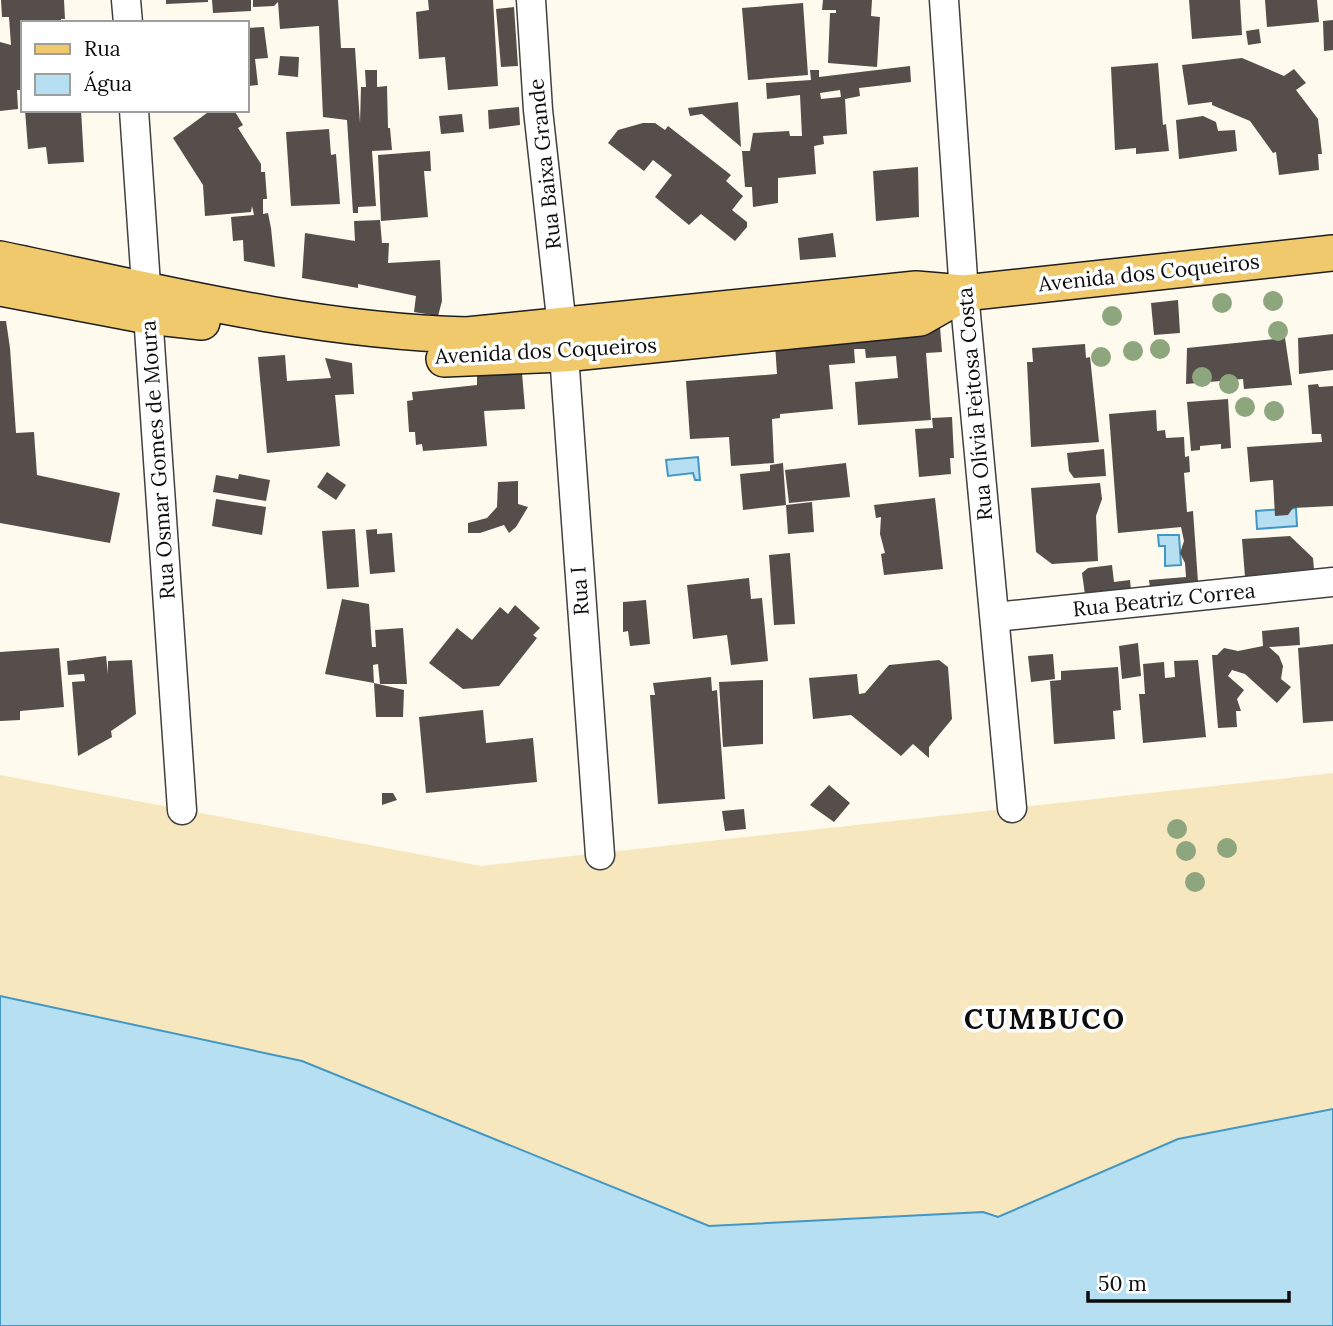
<svg xmlns="http://www.w3.org/2000/svg" width="1333" height="1326" font-family="Lora,serif">
<rect width="100%" height="100%" fill="#fefaee"/>
<path fill="#f7e7be" d="M1333,773V1109L1178,1139L998,1218L983,1212L709,1226L302,1061L0,996V775L481,866Z"/>
<path fill="#b6dff2" stroke="#4297c5" stroke-width="2" d="M698,457L700,480H695L693,473L668,476L666,460Z
M1296,508L1297,526L1257,529L1256,511Z
M1158,535H1179L1181,565L1165,566V546H1159Z
M0,996L302,1061L709,1226L983,1212L998,1217L1178,1139L1333,1109V1326H0Z"/>
<path fill="#554e4a" fill-rule="evenodd" d="M1,0H64L65,19H61V23H23V90H17L18,109L0,111V42L11,45L9,17H2Z
M166,0H208V2L166,4Z
M212,0H251V11L213,13Z
M253,0H338L341,48H355L360,123L361,87H366L365,70H377V87L387,86L388,128H390L392,150L372,151L376,206L358,207V213H353L347,120L323,117L319,26L280,29L278,2L274,6L253,7Z
M428,0H493L498,86L448,90L445,57L419,59L416,12L429,10Z
M823,0H872L871,16L880,17L877,67L828,63L830,13H836V10H822Z
M1189,0H1240L1242,35L1192,39Z
M1265,0H1317L1319,22L1267,27Z
M803,3L808,75L748,80L742,8Z
M514,7L518,66L501,67L496,9Z
M1333,20V50L1324,51L1323,21Z
M264,27L268,58L255,59L258,85L247,86V28Z
M1259,29L1261,43L1248,45L1246,31Z
M280,56L299,57L298,77L278,75Z
M1242,58L1284,76L1294,69L1306,83L1296,90L1318,119L1322,154H1318L1319,170L1279,175L1276,152L1273,153L1250,121L1212,105V102L1188,105L1182,65Z
M1158,63L1163,125L1166,124L1169,151L1136,154V148L1115,150L1111,67Z
M910,66L911,82L859,88L860,96L845,99L847,134L823,136L824,144L814,146L816,174L778,178V203L753,207L752,187H745L742,151H750L753,133L789,131L790,136H802L800,95L767,99L766,83L811,80L810,70H819V77ZM840,90L841,97L821,99L820,93Z
M738,102L741,147L702,114L690,116L688,108Z
M519,107L520,125L489,129L488,110Z
M25,110H81L84,162L48,164L46,147L28,149Z
M211,110H234L243,125L238,128L261,164V172H265L267,199H263V214L268,213L271,228L275,267L244,261L243,240L233,241L231,217L254,215L252,206L251,212L205,216L203,185L173,138Z
M462,114L464,132L441,134L439,116Z
M1203,116L1216,122L1218,131L1235,130L1237,151L1179,159L1176,120Z
M643,123H655L665,130L668,126L731,175L726,181L743,196L732,210L747,222V227L735,241L701,214L689,225L655,197L672,175L653,160L644,171L608,143L618,130Z
M329,129L331,155L336,154L340,204L291,206L286,132Z
M430,151L431,171H424L428,217L381,221L378,155Z
M918,167L919,217L876,221L873,171Z
M380,220L382,243H389L388,263L440,260L442,301L438,316L414,312L416,296L358,284V288L302,278L305,233L355,241L354,221Z
M833,233L836,257L800,260L798,238Z
M1178,300L1180,333L1154,335L1151,303Z
M0,321H6L10,348L16,433L34,432L37,475L120,493L110,543L0,523Z
M940,327L942,352L926,353L931,420L858,425L855,382L898,378L896,356L866,358L865,349H854L855,363L829,365L833,409L780,414V418L772,419L774,463L731,466L729,437L690,439L686,381L777,374L775,344Z
M1333,334V370L1299,374L1298,338Z
M1285,338L1292,385L1244,389L1243,379L1186,384L1187,348Z
M1085,344L1086,358L1090,357L1099,442L1031,447L1027,362H1033L1032,348Z
M285,355L287,381L331,378L325,358L352,363L354,394L335,395L340,446L267,453L258,357Z
M522,373L525,409L484,411L487,446L423,451L422,444L416,445L415,432H409L407,401L413,400L412,392L477,385V376Z
M1318,384L1319,387L1333,386V506L1293,508L1288,515L1275,516L1273,480L1250,482L1247,447L1322,442L1321,434H1312L1308,385Z
M1228,399L1231,448L1221,449V444L1200,446V450L1191,451L1187,402Z
M1156,410L1157,431L1165,430L1166,438L1184,437L1185,457L1189,456L1190,472L1184,473L1187,512L1193,511L1198,582L1150,588L1149,580L1186,577L1185,563L1180,553L1184,541L1181,527L1118,533L1109,414Z
M952,417L954,458H950L951,474L919,477L915,429L933,428L932,418Z
M1104,449L1106,476L1074,478L1069,471L1067,453Z
M783,463L786,505L743,510L740,474L770,471V465Z
M846,463L850,497L789,503L785,470Z
M327,472L346,485L336,500L317,487Z
M239,474L270,480L266,501L213,492L216,475L238,479Z
M518,481V504L528,507L516,527L509,533L504,525L480,533H468V523L487,518L497,507L498,482Z
M1100,483L1102,499L1096,516L1098,561L1052,564L1036,552L1031,488Z
M935,498L943,569L884,575L881,554L885,553L880,534L881,517L876,518L874,505Z
M216,499L266,507L262,535L212,526Z
M812,502L814,532L788,534L786,505Z
M355,529L359,587L327,589L322,531Z
M377,529V534L392,533L395,572L370,574L366,530Z
M1290,536L1313,558L1314,569L1245,577L1242,539Z
M790,553L795,624L774,625L769,555Z
M1112,565L1114,582L1130,580L1131,590L1085,595L1082,573L1088,568Z
M749,578L751,599L762,598L768,661L731,665L727,635L693,639L687,585Z
M342,599L369,604L372,647H376L375,630L403,628L407,684H380L378,664L373,665L374,683L325,674Z
M646,600L650,644L630,646L628,631L623,632V602Z
M515,605L540,628L533,635L537,638L499,686L463,689L429,663L457,628L472,640L500,607L508,614Z
M1299,627L1300,645L1269,647L1279,656L1283,666L1281,679L1291,687L1277,703L1245,674L1232,670L1228,676L1244,690L1237,699L1241,711H1236L1237,727L1218,728L1212,655H1217L1224,648L1238,651L1263,646L1262,631Z
M1138,643L1141,676L1122,679L1119,646Z
M1333,644V721L1303,723L1298,648Z
M59,648L64,707L20,711V720L0,721V652Z
M1053,654L1055,679L1031,682L1028,656Z
M106,656L108,674V661L132,660L136,714L111,731L112,737L78,756L72,682L85,681L84,674L68,675L67,661Z
M939,660L948,667L952,719L929,747V758L913,744L901,756L851,715L813,719L809,678L857,674L859,694L865,693L889,665Z
M1198,660L1206,737L1143,743L1139,694H1145L1143,664L1164,662L1165,678L1175,677L1174,661Z
M1118,667L1121,710L1113,711L1115,739L1054,744L1050,681L1061,680V671Z
M711,677L712,691L717,690L725,799L658,804L650,695H655L653,683Z
M763,680V744L723,747L719,682Z
M374,683L404,690L403,717H376Z
M483,710L486,743L533,738L537,782L426,793L419,717Z
M829,785L850,803L834,822L810,805Z
M382,793H393L397,800L382,805Z
M744,809L746,829L725,831L722,811Z"/>
<g fill="none" stroke-linecap="round" stroke-linejoin="round">
<defs>
<path id="minor" d="M126,0L128,23
M531,0L538,110L562,327L600,855
M944,0L964,293L1012,808
M134,110L182,810
M995,617L1333,582"/>
<path id="major" d="M0,259C154,291 310,331 467,335L916,289L964,293L1333,253
M0,288L148,316L202,322
M444,359L563,354L920,318L964,293"/>
</defs>
<use href="#minor" stroke="#404040" stroke-width="31"/>
<use href="#major" stroke="#1e1e1e" stroke-width="38"/>
<use href="#minor" stroke="#fff" stroke-width="28"/>
<use href="#major" stroke="#f0c96c" stroke-width="35"/>
</g>
<g fill="#8ea67e">
<circle cx="1273" cy="301" r="10"/>
<circle cx="1222" cy="303" r="10"/>
<circle cx="1112" cy="316" r="10"/>
<circle cx="1278" cy="331" r="10"/>
<circle cx="1160" cy="349" r="10"/>
<circle cx="1133" cy="351" r="10"/>
<circle cx="1101" cy="357" r="10"/>
<circle cx="1202" cy="377" r="10"/>
<circle cx="1229" cy="384" r="10"/>
<circle cx="1245" cy="407" r="10"/>
<circle cx="1274" cy="411" r="10"/>
<circle cx="1177" cy="829" r="10"/>
<circle cx="1227" cy="848" r="10"/>
<circle cx="1186" cy="851" r="10"/>
<circle cx="1195" cy="882" r="10"/>
</g>
<g text-anchor="middle" stroke-width="7" stroke-linejoin="round" paint-order="stroke">
<g font-size="21" fill="#0d0d0d" stroke="#fff">
<text transform="translate(545 164) rotate(-96)" y="7">Rua Baixa Grande</text>
<text transform="translate(1149 273) rotate(-6)" y="7">Avenida dos Coqueiros</text>
<text transform="translate(546 351) rotate(-3)" y="7">Avenida dos Coqueiros</text>
<text transform="translate(975 404) rotate(-95)" y="7">Rua Olívia Feitosa Costa</text>
<text transform="translate(158 460) rotate(-94)" y="7">Rua Osmar Gomes de Moura</text>
<text transform="translate(580 591) rotate(-94)" y="7">Rua I</text>
<text transform="translate(1164 600) rotate(-6)" y="7">Rua Beatriz Correa</text>
</g>
<g font-size="28" font-weight="bold" letter-spacing="2" fill="#0d0d0d" stroke="#fff">
<text x="1045" y="1029">CUMBUCO</text>
</g>
</g>
<rect x="21" y="21" width="228" height="91" fill="#ffffff" stroke="#9e9e9e" stroke-width="2"/>
<rect x="35" y="44" width="35" height="10" fill="#f0c96c" stroke="#9e9e9e" stroke-width="2"/>
<text x="84" y="56" font-size="21" fill="#0d0d0d">Rua</text>
<rect x="35" y="74" width="35" height="21" fill="#b6dff2" stroke="#9e9e9e" stroke-width="2"/>
<text x="84" y="91" font-size="21" fill="#0d0d0d">Água</text>
<path d="M1088 1291v10h201v-10" fill="none" stroke="#0d0d0d" stroke-width="3.5"/>
<text x="1098" y="1291" font-size="21" fill="#0d0d0d" stroke="#ffffff" stroke-width="5" paint-order="stroke">50 m</text>
</svg>
